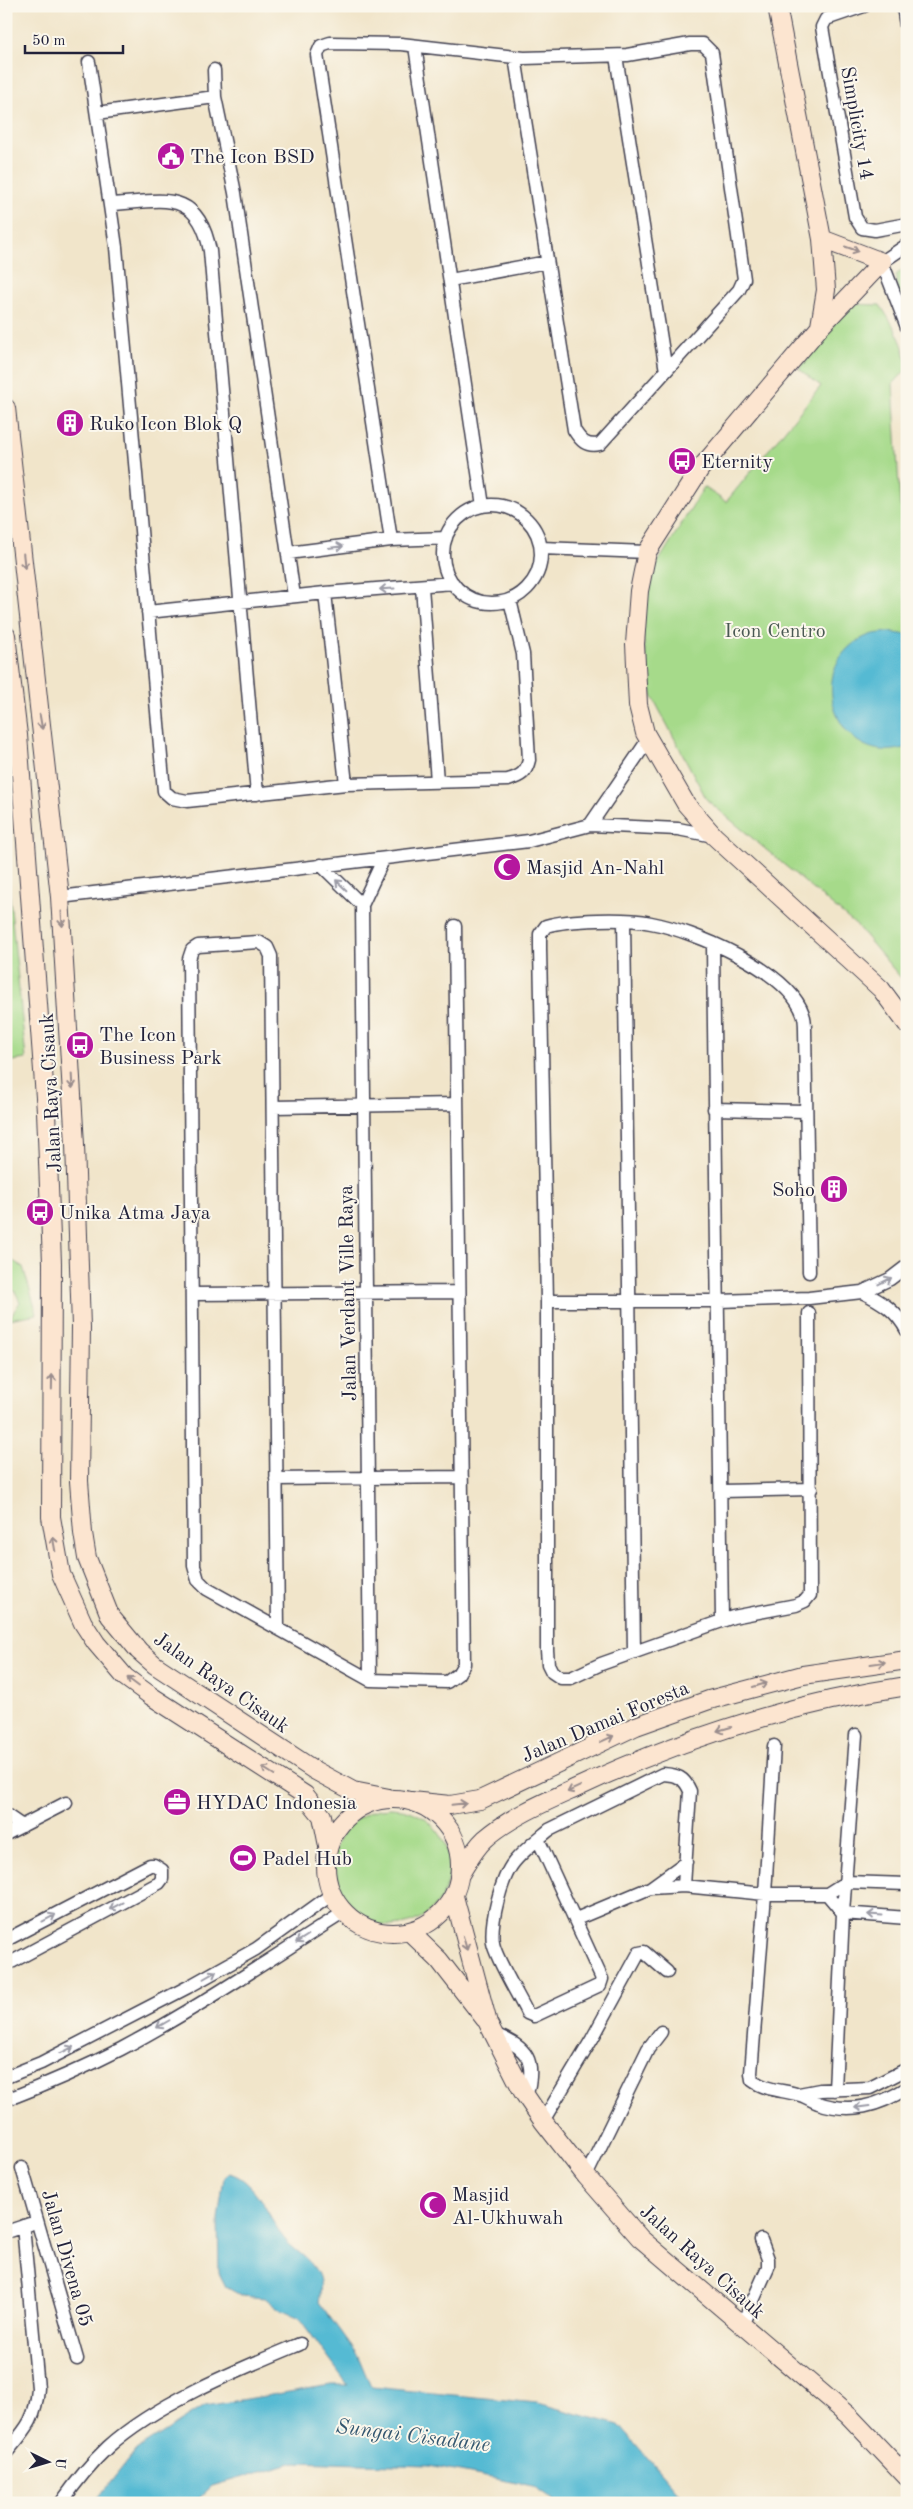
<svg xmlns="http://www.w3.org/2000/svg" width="913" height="2509" font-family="'Old Standard TT',serif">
<rect width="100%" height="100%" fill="#fbf7ec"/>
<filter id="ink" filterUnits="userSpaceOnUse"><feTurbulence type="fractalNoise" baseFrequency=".02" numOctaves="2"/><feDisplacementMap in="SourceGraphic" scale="10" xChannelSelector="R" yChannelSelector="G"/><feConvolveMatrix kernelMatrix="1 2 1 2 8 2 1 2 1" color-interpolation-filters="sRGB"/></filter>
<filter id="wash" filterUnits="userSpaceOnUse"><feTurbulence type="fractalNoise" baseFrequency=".0096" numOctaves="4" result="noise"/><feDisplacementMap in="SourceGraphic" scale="20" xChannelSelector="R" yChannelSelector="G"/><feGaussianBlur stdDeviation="1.12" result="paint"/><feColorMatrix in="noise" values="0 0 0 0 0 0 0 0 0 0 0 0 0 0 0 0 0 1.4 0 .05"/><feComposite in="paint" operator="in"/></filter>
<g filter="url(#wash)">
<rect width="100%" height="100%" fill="#f1e5ca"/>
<path fill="#a6da8a" stroke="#647e62" d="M907,266V310L896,291V275Z
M850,304L880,305C892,323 907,346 907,369L893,384L900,506L907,514V985L857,926L707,800L652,696L642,631L649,577L704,487L726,502L821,386L799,369Z
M6,859L26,1059L6,1062Z
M13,1261L23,1267L37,1314L9,1319L20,1302L15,1291L6,1289V1262Z
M332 1867a59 59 0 1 1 118 0a59 59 0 1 1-118 0Z"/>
<path fill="#55bad3" stroke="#3c6e87" d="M889,632L907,635V747C835,771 799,660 870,635C876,633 883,633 889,632Z
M229,2173C258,2180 269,2221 287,2242C296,2251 308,2258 315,2269C322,2279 321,2290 319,2302L358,2356L371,2387L537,2403L619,2425L687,2503H558L533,2486L429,2466L295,2462L212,2486L194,2503H94L136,2450L205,2406L331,2385H348L299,2318L281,2310L265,2298L242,2296L226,2287L219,2273L218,2219L224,2177Z"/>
</g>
<g filter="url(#ink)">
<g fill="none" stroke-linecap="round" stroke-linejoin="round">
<defs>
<path id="street" d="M864,6L826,19L822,27L855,217L862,228L875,230L907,224
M903,6L907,32
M415,46L483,506
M616,56L666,371
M89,62L116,247L164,791L172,798L187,801L346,784L508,780C521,776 526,773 529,760L523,654L510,600
M214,70L215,97L235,193L294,596
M97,113L215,97
M111,204C163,201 198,188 210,251L257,794
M907,245L882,262L907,327
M450,280L547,262
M443 554a49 49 0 1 1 98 0a49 49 0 1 1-98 0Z
M391,540L317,55L321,46L330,43L401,44L524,58L627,55L690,44H703L712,53L744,279L739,290L600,444C586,447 581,441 574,430L515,57
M541,548L647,552
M288,553L391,540L446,538
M422,587L437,781
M325,593L346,784
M148,612L325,593L453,583
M590,825L648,740
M321,865L362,905
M60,897L529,841L590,825L678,829L714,836
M624,921L634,1652
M713,943C715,1169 721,1395 722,1620
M273,1107L457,1104
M714,1109L805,1111
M809,1272L805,1029C805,1024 805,1019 803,1014C788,970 694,931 651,923C627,918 569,919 546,926L540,934V948L547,1301V1650L548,1664L552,1672L561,1678H571L601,1664L733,1617L796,1605L805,1601L810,1595L809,1313
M862,1292C881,1301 897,1311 907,1331
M192,1294L459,1292
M547,1301H720L809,1298L862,1292L890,1279L907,1266
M276,1479L462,1477
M722,1491L811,1489
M278,1629L271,956L267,947L259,942L198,946L192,950L189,959L194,1566L198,1580L207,1589L370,1680L447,1682L458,1674L464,1664L455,926
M370,1680L362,905L383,860
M774,1746L765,1894L751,2073L752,2080C765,2090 781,2090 796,2094C804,2095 810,2100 818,2103C851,2114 879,2106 907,2088
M6,1815L22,1826
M6,1834L66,1803
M538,1839L602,1979L600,1985L534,2016L527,2013C520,1998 495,1957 493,1943C490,1923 501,1878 514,1862C524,1850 537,1840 549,1830L663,1774C677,1775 684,1777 690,1791L684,1886
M650,1888L684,1886L765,1894H827L846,1882L907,1884
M827,1894L843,1913L907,1918
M576,1919L650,1888L686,1862
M6,1940L150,1865H154L162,1870V1879L159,1883L6,1965
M494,2034C528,2048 537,2060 526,2097
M6,2077L41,2063L188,1987L256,1949L331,1895
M835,2090L843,1913L856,1735
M799,2094L820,2090L870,2088L907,2069
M6,2100C45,2085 84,2068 121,2049C198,2008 270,1959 343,1913
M543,2121L592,2039L639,1953L644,1952L667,1972
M22,2168L77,2359
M586,2176L648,2049L661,2032
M6,2232L30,2224
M742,2325L768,2267V2259L761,2240
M6,2453C26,2429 36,2420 38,2388L23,2226
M61,2503C75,2483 91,2463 108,2447C156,2403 240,2369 300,2344"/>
<path id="secondary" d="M777,6L822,239L826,290L820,326
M822,239L882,262L820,327L700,469L647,552L639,591L635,644L638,705L645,733L686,804L714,836L881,989L907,1024
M6,408L60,897L75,1144L81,1327L79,1481L83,1533L87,1558L110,1616L139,1651L155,1665L314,1770L353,1791L389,1798
M6,635L18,735L46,1111L52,1263L51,1517L61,1574L83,1623L96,1643L125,1677L151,1696L305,1795L322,1816L328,1846
M326 1866a67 67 0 1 1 134 0a67 67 0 1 1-134 0Z
M411,1801L450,1805L480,1800L636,1726L709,1700L803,1675L907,1660
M459,1876C467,1863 474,1849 485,1839C510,1817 545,1802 574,1789C680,1739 792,1703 907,1686
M454,1896L488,2023L523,2092L543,2121L586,2176L640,2238L849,2416L907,2477
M410,1932L439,1960L485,2019"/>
</defs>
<use href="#street" stroke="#413f50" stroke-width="15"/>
<use href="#secondary" stroke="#413f50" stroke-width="20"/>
<use href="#street" stroke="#fff" stroke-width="12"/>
<use href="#secondary" stroke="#fce5d0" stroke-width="18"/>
</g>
<defs><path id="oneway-shaft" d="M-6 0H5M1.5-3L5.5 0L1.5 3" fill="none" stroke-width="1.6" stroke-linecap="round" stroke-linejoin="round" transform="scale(1.25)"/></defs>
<g stroke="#9a8d8d">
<use href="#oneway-shaft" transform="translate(852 249) rotate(19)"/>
<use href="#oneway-shaft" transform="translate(24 561) rotate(84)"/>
<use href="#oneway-shaft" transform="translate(41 722) rotate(80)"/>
<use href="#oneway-shaft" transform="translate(62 919) rotate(86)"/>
<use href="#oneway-shaft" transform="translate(72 1081) rotate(87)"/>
<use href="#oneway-shaft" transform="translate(52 1382) rotate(-89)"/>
<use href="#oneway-shaft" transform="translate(54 1544) rotate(-100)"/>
<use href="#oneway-shaft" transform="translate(878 1663) rotate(-8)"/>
<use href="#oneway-shaft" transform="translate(133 1682) rotate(-143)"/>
<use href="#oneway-shaft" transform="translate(760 1685) rotate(-16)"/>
<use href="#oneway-shaft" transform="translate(724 1729) rotate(164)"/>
<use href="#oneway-shaft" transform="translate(607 1739) rotate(-25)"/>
<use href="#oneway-shaft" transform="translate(268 1771) rotate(-148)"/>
<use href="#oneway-shaft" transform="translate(574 1789) rotate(155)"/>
<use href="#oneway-shaft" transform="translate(459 1804) rotate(-6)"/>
<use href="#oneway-shaft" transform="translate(465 1943) rotate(74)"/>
</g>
<g stroke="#9c9ca7">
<use href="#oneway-shaft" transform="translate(336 547) rotate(-7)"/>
<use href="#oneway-shaft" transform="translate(387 589) rotate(177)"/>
<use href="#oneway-shaft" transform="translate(341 885) rotate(-136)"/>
<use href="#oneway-shaft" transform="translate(885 1281) rotate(-27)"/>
<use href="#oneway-shaft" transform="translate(116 1906) rotate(152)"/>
<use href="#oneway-shaft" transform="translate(875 1915) rotate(-176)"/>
<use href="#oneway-shaft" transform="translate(49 1918) rotate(-28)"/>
<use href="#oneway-shaft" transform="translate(302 1939) rotate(148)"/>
<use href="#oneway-shaft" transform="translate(210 1975) rotate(-30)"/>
<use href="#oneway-shaft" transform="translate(163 2024) rotate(150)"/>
<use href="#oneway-shaft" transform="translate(67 2050) rotate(-27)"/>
<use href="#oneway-shaft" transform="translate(862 2107) rotate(173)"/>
</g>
</g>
<defs>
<symbol id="civic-disc" viewBox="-11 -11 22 22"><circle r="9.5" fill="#b5179e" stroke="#fbf7ec"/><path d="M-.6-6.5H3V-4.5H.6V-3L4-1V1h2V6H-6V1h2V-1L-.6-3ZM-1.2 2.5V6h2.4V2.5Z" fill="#fff"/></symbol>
<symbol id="building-disc" viewBox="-11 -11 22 22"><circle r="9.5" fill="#b5179e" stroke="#fbf7ec"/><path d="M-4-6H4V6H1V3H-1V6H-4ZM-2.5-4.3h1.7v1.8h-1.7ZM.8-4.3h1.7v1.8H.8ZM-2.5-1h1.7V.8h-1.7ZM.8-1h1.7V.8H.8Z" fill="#fff"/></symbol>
<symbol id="bus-disc" viewBox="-11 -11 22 22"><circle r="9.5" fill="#b5179e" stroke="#fbf7ec"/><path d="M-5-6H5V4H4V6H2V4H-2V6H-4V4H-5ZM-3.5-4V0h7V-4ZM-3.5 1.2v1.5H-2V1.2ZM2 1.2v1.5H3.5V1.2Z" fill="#fff"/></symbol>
<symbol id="mosque-disc" viewBox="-11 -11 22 22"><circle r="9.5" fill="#b5179e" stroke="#fbf7ec"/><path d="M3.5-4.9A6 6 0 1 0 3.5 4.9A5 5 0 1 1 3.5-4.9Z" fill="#fff"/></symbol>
<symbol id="office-disc" viewBox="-11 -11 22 22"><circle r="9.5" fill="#b5179e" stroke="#fbf7ec"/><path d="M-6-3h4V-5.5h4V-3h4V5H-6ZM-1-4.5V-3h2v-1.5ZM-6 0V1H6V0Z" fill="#fff"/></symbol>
<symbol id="stadium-disc" viewBox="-11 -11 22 22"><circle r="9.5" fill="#b5179e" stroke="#fbf7ec"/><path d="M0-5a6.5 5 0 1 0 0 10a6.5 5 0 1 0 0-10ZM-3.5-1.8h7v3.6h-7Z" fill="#fff"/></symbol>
</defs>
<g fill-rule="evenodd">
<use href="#civic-disc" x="155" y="140" width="32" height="32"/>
<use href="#building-disc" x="54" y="407" width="32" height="32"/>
<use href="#bus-disc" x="666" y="445" width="32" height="32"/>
<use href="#mosque-disc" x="491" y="851" width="32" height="32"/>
<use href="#bus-disc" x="64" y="1029" width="32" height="32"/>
<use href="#building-disc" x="818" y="1173" width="32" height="32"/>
<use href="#bus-disc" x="24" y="1196" width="32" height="32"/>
<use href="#office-disc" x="161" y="1786" width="32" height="32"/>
<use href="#stadium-disc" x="227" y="1842" width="32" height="32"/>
<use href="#mosque-disc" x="417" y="2189" width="32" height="32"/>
</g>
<g text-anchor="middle" stroke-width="4" stroke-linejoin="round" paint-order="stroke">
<g font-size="20" fill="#22223b" stroke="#fbf7ec">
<text transform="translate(858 123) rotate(80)" y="7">Simplicity 14</text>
<text transform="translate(50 1093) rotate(-93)" y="7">Jalan Raya Cisauk</text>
<text transform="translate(347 1293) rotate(-91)" y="7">Jalan Verdant Ville Raya</text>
<text transform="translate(222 1682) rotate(35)" y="7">Jalan Raya Cisauk</text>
<text transform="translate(605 1721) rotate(-23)" y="7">Jalan Damai Foresta</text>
<text transform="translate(68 2258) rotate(74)" y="7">Jalan Divena 05</text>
<text transform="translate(703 2261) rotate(42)" y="7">Jalan Raya Cisauk</text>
</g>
<g font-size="20" fill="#22223b" stroke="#fbf7ec" text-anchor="start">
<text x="190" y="163">The Icon BSD</text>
<text x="89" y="430">Ruko Icon Blok Q</text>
<text x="701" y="468">Eternity</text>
<text x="526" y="874">Masjid An-Nahl</text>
<text x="99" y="1041">The Icon<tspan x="99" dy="23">Business Park</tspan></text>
<text x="815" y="1196" text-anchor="end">Soho</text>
<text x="59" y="1219">Unika Atma Jaya</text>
<text x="196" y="1809">HYDAC Indonesia</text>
<text x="262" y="1865">Padel Hub</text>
<text x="452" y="2201">Masjid<tspan x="452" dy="23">Al-Ukhuwah</tspan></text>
</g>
<g font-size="20" fill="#4a5953" stroke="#fbf7ec">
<text x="775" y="637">Icon Centro</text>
</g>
<g font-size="21" font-style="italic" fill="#345770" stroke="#fbf7ec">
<text transform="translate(413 2435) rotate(7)" y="7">Sungai Cisadane</text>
</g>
</g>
<rect width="913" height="2509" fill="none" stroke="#fbf7ec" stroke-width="25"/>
<g transform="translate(48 2462) rotate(95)" stroke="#fbf7ec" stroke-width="4" paint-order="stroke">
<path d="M0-4L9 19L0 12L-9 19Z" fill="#22223b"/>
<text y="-8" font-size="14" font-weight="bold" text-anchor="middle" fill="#22223b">U</text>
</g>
<path d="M25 45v8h98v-8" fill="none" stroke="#22223b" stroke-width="2.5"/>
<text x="32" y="45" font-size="15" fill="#22223b" stroke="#fbf7ec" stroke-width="4" paint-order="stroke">50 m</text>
</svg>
